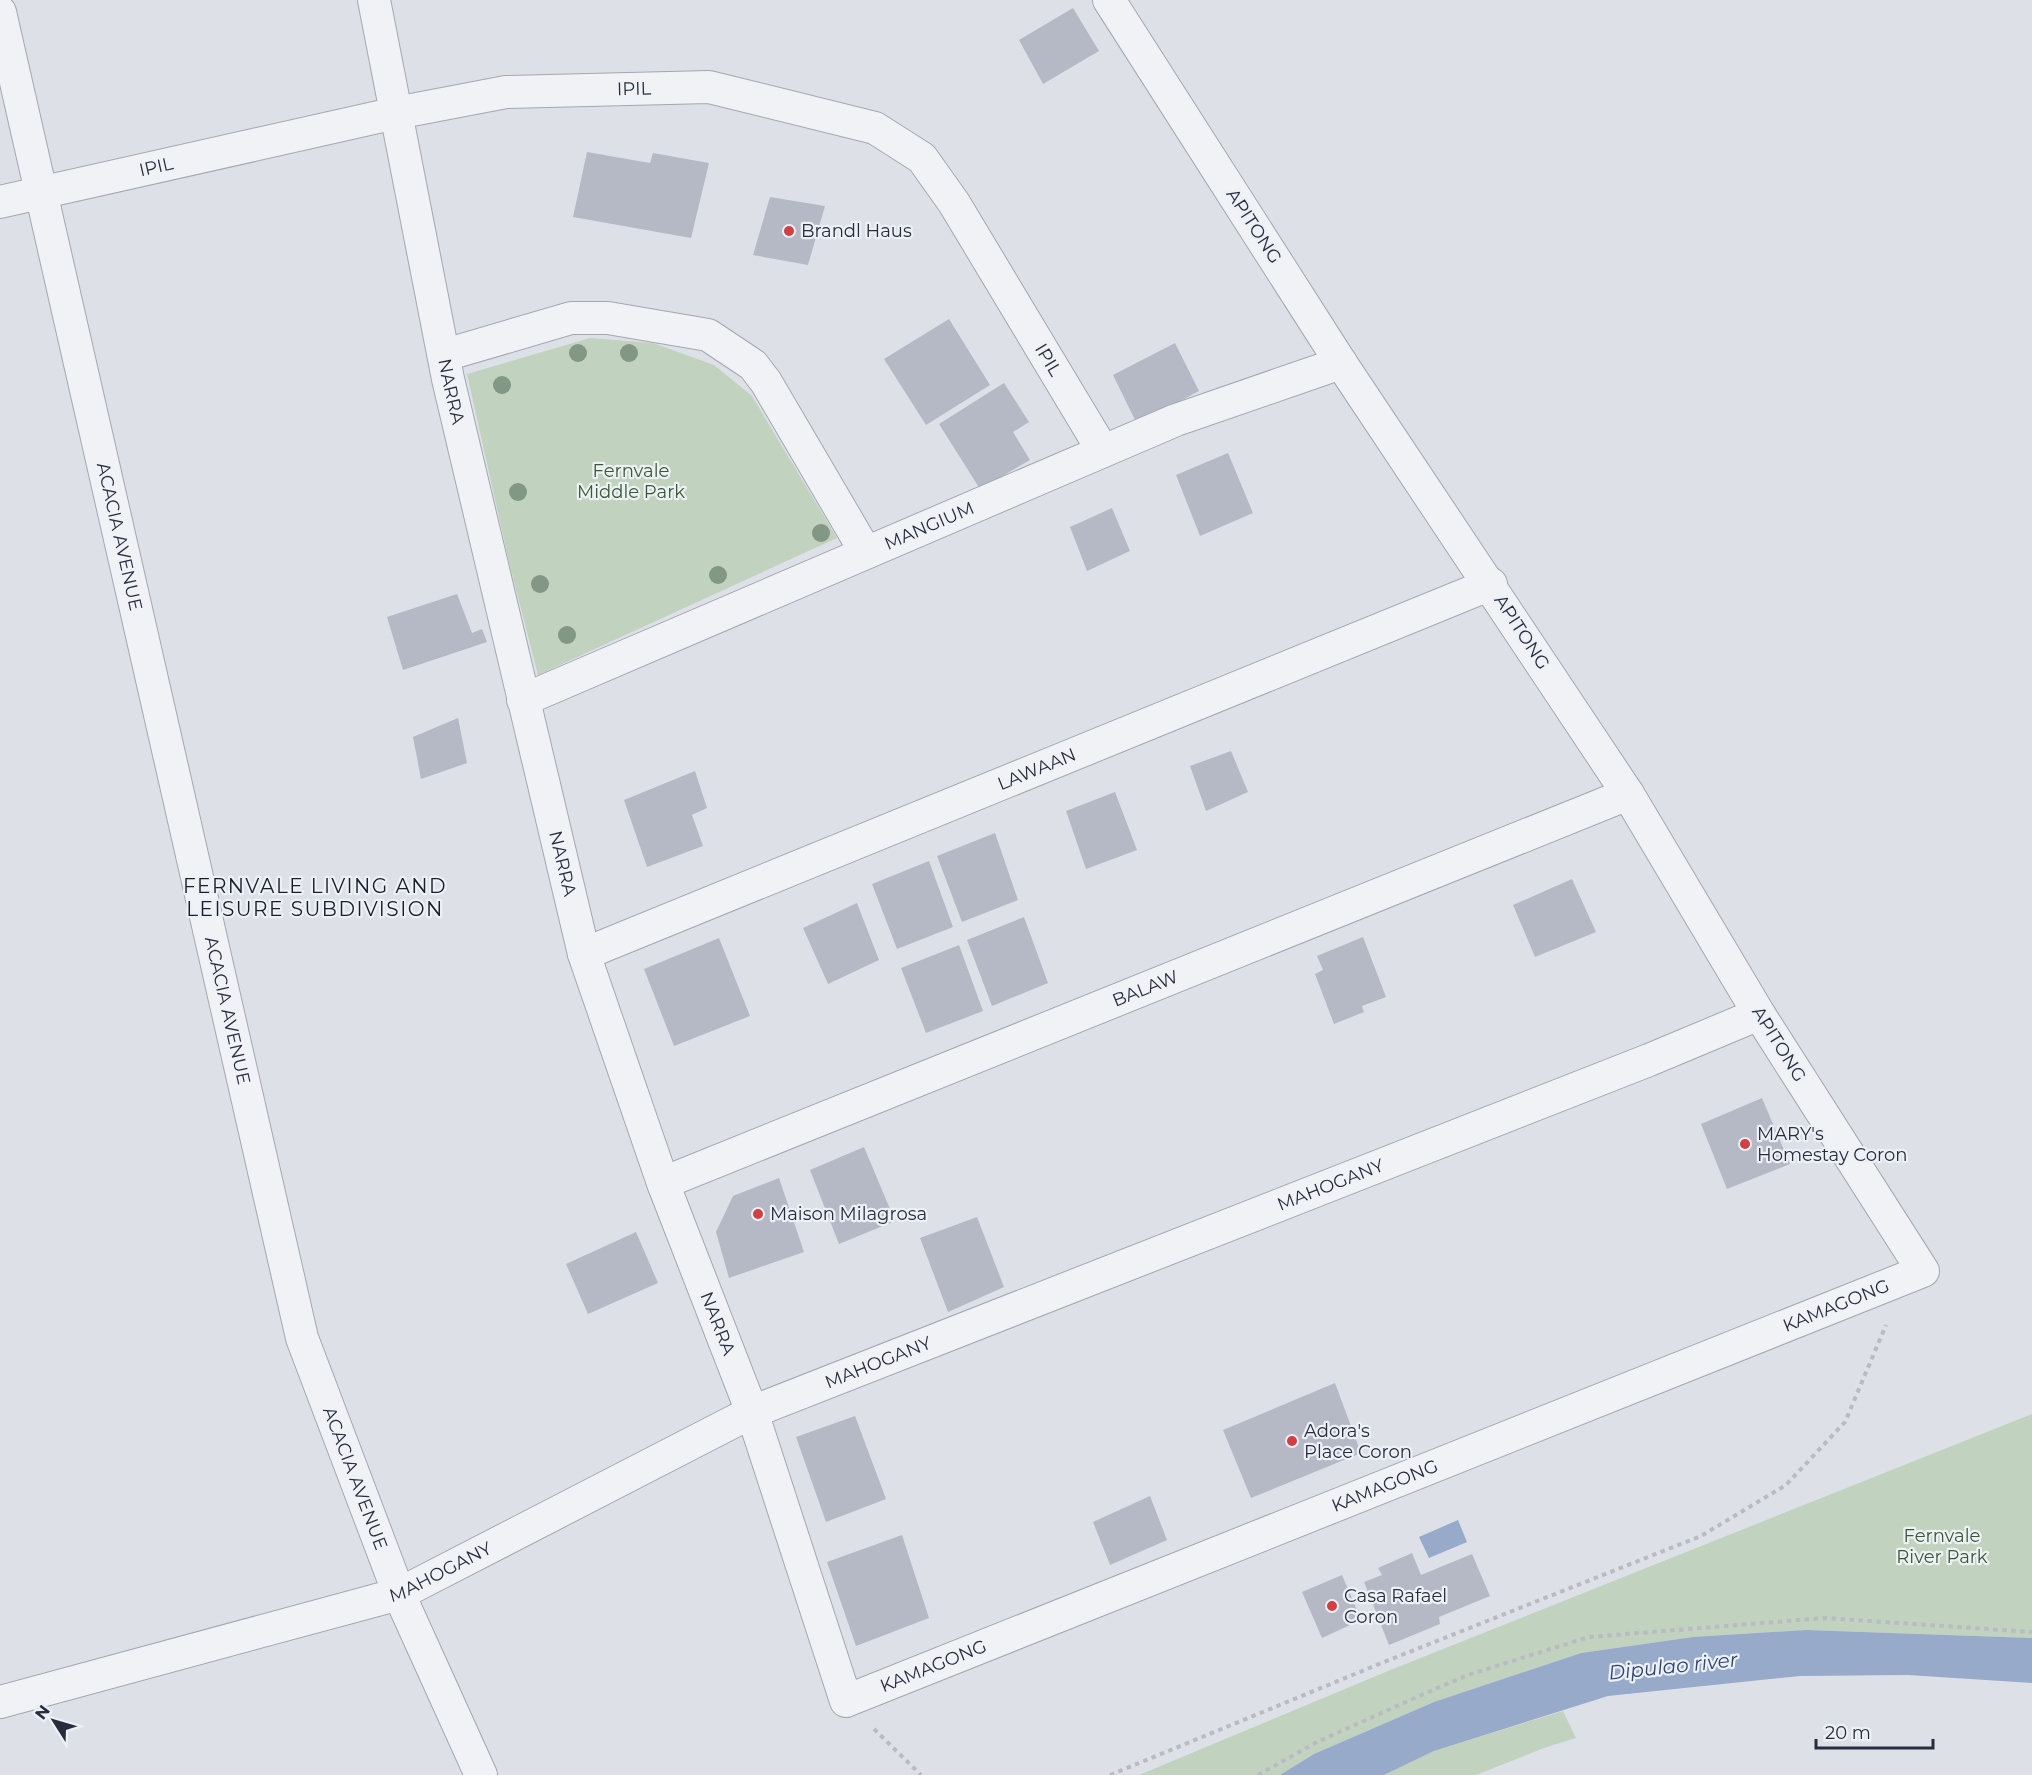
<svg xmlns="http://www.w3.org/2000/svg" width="2032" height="1775" font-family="Montserrat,sans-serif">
<rect width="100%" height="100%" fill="#dee0e8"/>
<path fill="#c1d2be" d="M590,338L653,343L714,365L752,396L837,538L538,675L509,562L467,374Z
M2032,1414V1638L1806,1630L1693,1637L1581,1653L1434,1702L1314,1754L1280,1775H1139L1388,1671Z
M1563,1711L1576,1738L1544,1748L1476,1775H1384L1434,1751Z"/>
<path fill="#97aac9" d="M1458,1520L1467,1542L1429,1558L1419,1537Z
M1806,1630L2032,1638V1683L1908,1675L1800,1676L1608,1696L1434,1751L1384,1775H1280L1314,1754L1434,1702L1581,1653L1693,1637Z"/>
<path fill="#b5b9c5" d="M1073,8L1099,51L1043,84L1019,40Z
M587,152L650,163L653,153L709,163L691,238L573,217Z
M770,197L825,206L808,265L753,255Z
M949,319L990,385L926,425L884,359Z
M1175,343L1199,391L1137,424L1113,375Z
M1004,383L1029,422L1013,432L1030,460L980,489L939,424Z
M1228,453L1253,513L1200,536L1176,475Z
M1112,508L1130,551L1087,571L1070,527Z
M457,594L472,633L482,629L487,642L403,670L387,617Z
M458,718L467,763L421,779L413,737Z
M1231,751L1248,792L1206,811L1190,766Z
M695,771L707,808L692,815L703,846L647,867L624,800Z
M1115,792L1137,850L1086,869L1066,811Z
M995,833L1018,900L962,922L937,856Z
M929,861L953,927L897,949L872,884Z
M1572,879L1596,932L1535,957L1513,905Z
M857,903L879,960L828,984L803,928Z
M1024,917L1048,983L992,1006L967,940Z
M1363,937L1386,997L1362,1006L1364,1012L1334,1024L1315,974L1323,970L1317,956Z
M719,938L750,1016L674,1046L644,969Z
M959,945L983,1011L926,1033L901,968Z
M1762,1098L1790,1164L1727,1189L1701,1124Z
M864,1147L895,1221L839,1244L810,1170Z
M779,1178L804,1252L729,1278L716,1232L733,1196Z
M977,1217L1004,1287L948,1312L920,1238Z
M636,1232L658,1283L588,1314L566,1264Z
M1335,1383L1361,1453L1251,1498L1223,1430Z
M855,1416L886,1499L826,1522L796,1437Z
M1150,1496L1167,1540L1110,1565L1093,1522Z
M902,1535L929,1618L856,1646L827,1562Z
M1412,1553L1421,1575L1472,1554L1490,1596L1439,1617L1440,1624L1389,1645L1364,1582L1382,1575L1378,1568Z
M1342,1575L1361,1620L1322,1638L1302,1592Z"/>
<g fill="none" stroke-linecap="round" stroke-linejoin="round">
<defs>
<g id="street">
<path id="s1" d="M374,0L448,379L584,954L663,1183L752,1412L846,1701L1923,1271L1759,1014L1628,794L1341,363L1109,0"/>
<path id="s2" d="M0,12L302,1338L399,1594L481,1775"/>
<path id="s3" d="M0,202L396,113L506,92L709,87L875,128L922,158L954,203L1103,451"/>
<path d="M445,355L571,318H608L708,335L753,365L766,382L865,551"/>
<path id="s4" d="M523,700L1176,420L1341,363"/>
<path id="s5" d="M584,954L1491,584"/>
<path id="s6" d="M663,1183L1628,794"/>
<path id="s7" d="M0,1702L399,1594L752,1412L1649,1060L1759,1014"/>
</g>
</defs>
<use href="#street" stroke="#a3a7b2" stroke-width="34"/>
<path stroke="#b8bbc3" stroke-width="4" stroke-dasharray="4.5 4.5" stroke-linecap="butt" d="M874,1729L921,1775
M1110,1775L1384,1662L1701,1536L1786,1485L1845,1422L1886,1325
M1258,1775L1317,1742L1428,1692L1468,1675L1589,1637L1825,1618L2032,1632"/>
<use href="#street" stroke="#f0f2f6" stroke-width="32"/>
</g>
<g fill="#829784">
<circle cx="578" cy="353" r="9"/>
<circle cx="629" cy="353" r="9"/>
<circle cx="502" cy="385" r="9"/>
<circle cx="518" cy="492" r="9"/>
<circle cx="821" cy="533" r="9"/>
<circle cx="718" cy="575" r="9"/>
<circle cx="540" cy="584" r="9"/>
<circle cx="567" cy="635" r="9"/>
</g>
<g fill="#d13e44" stroke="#edf0f5" stroke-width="2">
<circle cx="789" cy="231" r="6"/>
<circle cx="1745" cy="1144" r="6"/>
<circle cx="758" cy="1214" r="6"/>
<circle cx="1292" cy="1441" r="6"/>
<circle cx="1332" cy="1606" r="6"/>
</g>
<g text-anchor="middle" stroke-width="4.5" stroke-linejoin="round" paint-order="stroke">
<g font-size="18" fill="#272d3f" stroke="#edf0f5">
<text dy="6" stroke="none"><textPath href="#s3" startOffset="646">IPIL</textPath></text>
<text dy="6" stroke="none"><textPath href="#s3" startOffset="160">IPIL</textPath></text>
<text transform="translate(1254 226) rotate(57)" y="6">APITONG</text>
<text dy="6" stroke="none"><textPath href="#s3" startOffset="1186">IPIL</textPath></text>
<text dy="6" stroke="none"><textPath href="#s1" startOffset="399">NARRA</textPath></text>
<text dy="6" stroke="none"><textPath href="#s4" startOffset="442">MANGIUM</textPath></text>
<text dy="6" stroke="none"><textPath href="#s2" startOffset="538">ACACIA AVENUE</textPath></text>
<text transform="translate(1522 632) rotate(57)" y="6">APITONG</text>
<text dy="6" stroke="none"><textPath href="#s5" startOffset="489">LAWAAN</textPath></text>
<text dy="6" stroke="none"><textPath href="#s1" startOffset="884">NARRA</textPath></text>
<text dy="6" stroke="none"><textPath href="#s6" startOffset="520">BALAW</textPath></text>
<text dy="6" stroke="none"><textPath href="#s2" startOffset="1024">ACACIA AVENUE</textPath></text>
<text transform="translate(1779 1044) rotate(58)" y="6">APITONG</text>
<text dy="6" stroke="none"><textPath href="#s7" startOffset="1432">MAHOGANY</textPath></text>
<text dy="6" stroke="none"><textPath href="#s1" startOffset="2835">KAMAGONG</textPath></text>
<text dy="6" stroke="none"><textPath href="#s1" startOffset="1370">NARRA</textPath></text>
<text dy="6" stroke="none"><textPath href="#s7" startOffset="946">MAHOGANY</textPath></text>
<text dy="6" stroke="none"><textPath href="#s2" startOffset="1510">ACACIA AVENUE</textPath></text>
<text dy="6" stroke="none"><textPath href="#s1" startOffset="2349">KAMAGONG</textPath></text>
<text dy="6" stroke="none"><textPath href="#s7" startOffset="460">MAHOGANY</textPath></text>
<text dy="6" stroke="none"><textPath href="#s1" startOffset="1863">KAMAGONG</textPath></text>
</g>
<g font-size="18" fill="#272d3f" stroke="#edf0f5" text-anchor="start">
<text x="801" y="237">Brandl Haus</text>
<text x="1757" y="1140">MARY's<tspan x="1757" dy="21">Homestay Coron</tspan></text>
<text x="770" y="1220">Maison Milagrosa</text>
<text x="1304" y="1437">Adora's<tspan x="1304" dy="21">Place Coron</tspan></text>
<text x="1344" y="1602">Casa Rafael<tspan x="1344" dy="21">Coron</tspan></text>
</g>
<g font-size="18" fill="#365b33" stroke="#edf0f5">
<text x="631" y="477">Fernvale<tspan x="631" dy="21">Middle Park</tspan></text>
<text x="1942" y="1542">Fernvale<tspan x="1942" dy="21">River Park</tspan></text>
</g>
<g font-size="20" letter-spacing="1.5" fill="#191e2f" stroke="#edf0f5">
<text x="315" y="893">FERNVALE LIVING AND<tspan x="315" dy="23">LEISURE SUBDIVISION</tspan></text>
</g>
<g font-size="20" font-style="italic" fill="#304674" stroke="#edf0f5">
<text transform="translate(1673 1666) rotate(-6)" y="7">Dipulao river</text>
</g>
</g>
<g transform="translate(54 1721) rotate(307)" stroke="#edf0f5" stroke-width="4.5" paint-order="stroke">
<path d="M0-4.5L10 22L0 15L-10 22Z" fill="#272d3f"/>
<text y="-9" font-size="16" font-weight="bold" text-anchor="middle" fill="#272d3f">N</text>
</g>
<path d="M1816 1739v9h117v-9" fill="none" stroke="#272d3f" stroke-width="3"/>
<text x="1825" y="1739" font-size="18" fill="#272d3f" stroke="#edf0f5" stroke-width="4.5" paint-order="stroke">20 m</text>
</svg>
